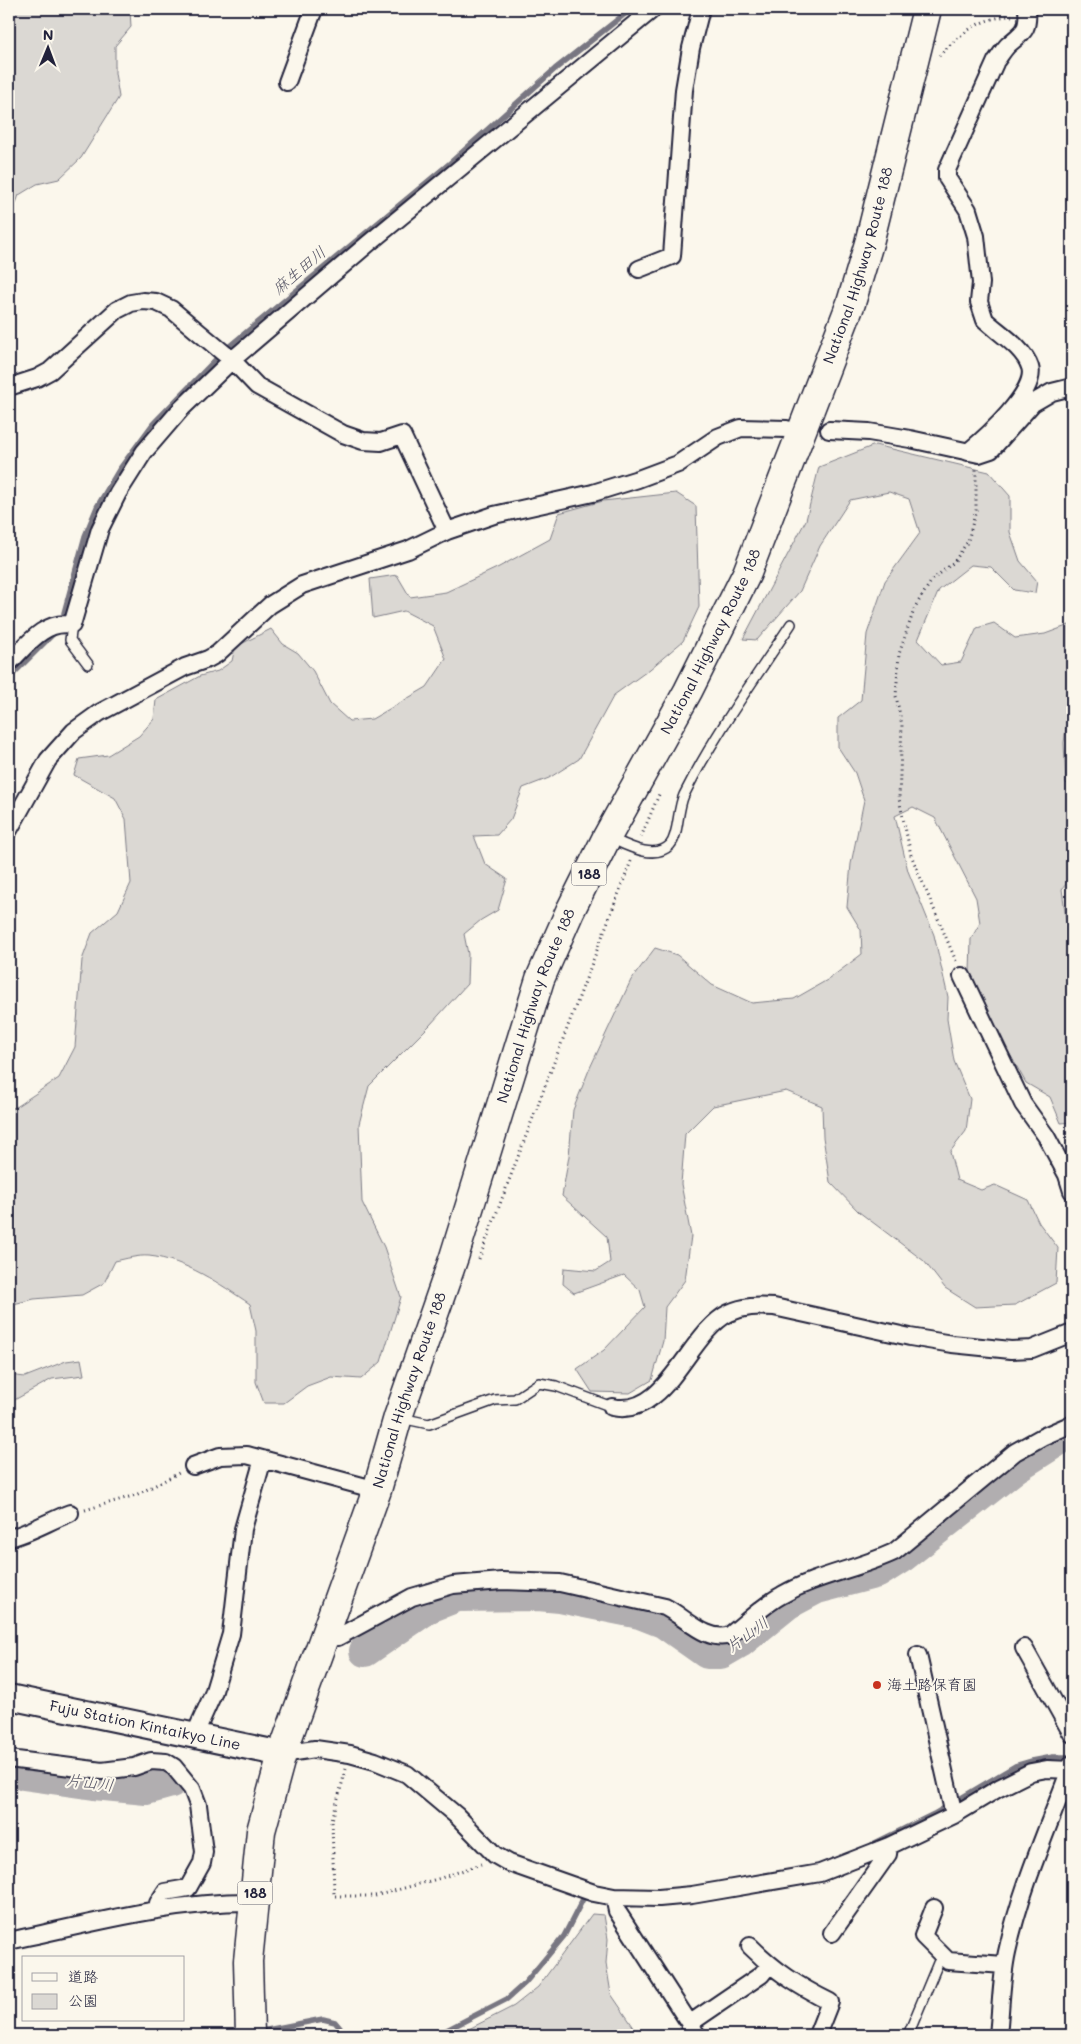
<svg xmlns="http://www.w3.org/2000/svg" width="1081" height="2044" font-family="Mali,'Klee One',sans-serif">
<rect width="100%" height="100%" fill="#fbf7ec"/>
<filter id="ink" filterUnits="userSpaceOnUse"><feTurbulence type="fractalNoise" baseFrequency=".02" numOctaves="2"/><feDisplacementMap in="SourceGraphic" scale="10" xChannelSelector="R" yChannelSelector="G"/><feConvolveMatrix kernelMatrix="1 2 1 2 8 2 1 2 1" color-interpolation-filters="sRGB"/></filter>
<g filter="url(#ink)">
<path fill="#dbd8d3" stroke="#7e7d87" d="M9,9H127L130,10L131,27L115,46V73L119,97L81,158L59,179L37,184L19,195L9,222Z
M875,445L989,472L1010,496V532L1020,561L1037,581L1035,593L1014,590L991,567L971,565L939,590L918,640L941,665L961,662L977,628L994,623L1015,638L1045,634L1072,624V682L1064,743L1066,783L1072,789V877L1062,889L1066,920L1072,928V1122L1061,1123L1050,1097L1026,1083L985,1010L970,972L971,939L980,923L976,898L935,818L913,807L895,816L908,871L934,935L948,997L947,1019L954,1061L970,1099L966,1131L950,1152L957,1180L981,1190L995,1185L1028,1200L1039,1223L1058,1248L1056,1283L1015,1305L975,1307L945,1288L924,1261L859,1212L830,1182L823,1137L822,1106L786,1091L713,1106L685,1134L681,1184L691,1236L685,1280L665,1307L663,1341L652,1380L630,1393L592,1392L577,1369L604,1350L645,1307L640,1290L624,1275L574,1293L563,1284L564,1268L596,1271L610,1262L607,1237L562,1196L569,1156L573,1110L589,1070L631,980L655,948L677,955L712,985L752,1003L794,999L829,979L862,954L861,930L847,907L851,864L864,800L855,773L838,747V718L861,700L867,634L885,581L920,533L909,499L889,492L850,500L820,546L800,591L757,640L743,639L806,520L819,467Z
M676,493L696,506L699,607L683,641L650,669L614,695L579,759L549,778L523,788L511,819L497,835L474,836L485,864L507,879L498,910L481,920L464,934L468,954L467,984L430,1025L369,1086L359,1124L362,1202L384,1247L401,1297L381,1362L361,1379L331,1377L307,1386L284,1403H264L256,1382V1331L250,1304C220,1284 186,1260 149,1256C138,1255 125,1259 115,1261L104,1283L82,1295L34,1299L9,1305V1107L14,1108L59,1078L75,1047L82,960L92,933L118,911L131,883L126,819L115,798L74,775L79,759L108,755L139,736L154,719L156,700L200,676L218,671L232,661L235,647L271,629L283,644L298,653L313,671L330,704L349,721L372,719L427,687L446,659L433,626L404,611L373,618L370,579L397,575L410,597L446,592L499,567L550,539L559,513L603,501Z
M81,1359L84,1375L52,1379L9,1403V1375L25,1377L66,1361Z
M592,1914L604,1915L608,1939L606,1963L611,1994L639,2035H602L593,2031L560,2032L553,2035H457L514,2006L538,1987Z"/>
<g fill="none" stroke-linecap="round" stroke-linejoin="round">
<path stroke="#787681" stroke-width="5.5" d="M64,613L85,536L97,507L119,470L153,424L226,349L450,163L555,69L631,9
M9,678L54,633
M873,1844L934,1814L1015,1766L1032,1761L1053,1757H1072
M257,2032L323,2019L335,2022L346,2035
M437,2035L507,1999L525,1983L564,1936L583,1899L592,1895"/>
<path stroke="#b1aeb0" stroke-width="32" d="M365,1651L429,1607L457,1596L538,1595L560,1597L640,1613L663,1622L707,1653H721L740,1642L787,1604L817,1588L878,1572L903,1556L1016,1467L1060,1439L1072,1433
M9,1772L94,1784L146,1789L171,1782"/>
<defs>
<path id="service" d="M72,625L70,640L88,664
M610,838C626,845 654,861 670,845C679,835 677,810 684,795C714,735 754,680 791,624
M401,1418L429,1424L495,1400L515,1399L539,1383L556,1386L612,1407
M908,2035L938,1963L944,1957"/>
<path id="minor" d="M287,82L314,9
M639,269L672,256L684,90L691,48L701,9
M9,387L37,378L50,371L117,310L131,303L143,301L156,302L171,309L232,360L257,386L343,434L363,441L381,442L402,435L447,531
M829,430L869,432L910,439L979,454L991,450L1033,403L1052,392L1072,387
M968,452C985,438 1038,391 1030,367C1024,348 999,333 985,320L979,302L981,283L976,236L968,210L947,178V170L996,61C1000,56 1003,50 1008,45C1023,32 1029,31 1027,9
M9,663C26,646 45,619 72,625L100,529L118,493L144,452L181,409L232,360L369,243L653,9
M9,830L48,760L74,731L99,713L185,667L208,659L217,654L270,605L302,585L408,550L447,531L494,515L593,493L638,479L678,464L718,437L741,428L787,429
M962,976L1023,1104L1046,1136L1067,1175L1072,1191
M612,1407C667,1419 688,1333 729,1313C744,1306 757,1306 774,1307L910,1337L952,1344L1011,1350L1032,1349L1072,1333
M193,1466L220,1456L247,1455L377,1490
M9,1538C30,1533 49,1521 70,1513
M324,1638L338,1637L412,1597L453,1585L502,1581L560,1583L665,1607C685,1617 707,1643 730,1635C747,1622 763,1605 782,1595C817,1575 858,1569 894,1552L1015,1452L1042,1437L1072,1424
M1024,1648L1072,1734
M918,1655L954,1815
M194,1736L213,1694L231,1634L243,1529L263,1459
M282,1754L315,1749L350,1754L375,1761L407,1774L457,1816L495,1855L509,1863L594,1893L614,1897L659,1898L692,1895L820,1873L889,1846L954,1815L999,1788L1031,1772L1047,1769L1072,1770
M9,1759L102,1771L134,1767L151,1761L166,1762L174,1767L192,1789L198,1805L204,1852L202,1863L188,1888L165,1892L158,1903V1909
M614,1897L617,1911L697,2035
M934,1908L923,1936L948,1961L1004,1965
M832,1933L888,1854L889,1846
M9,1941C90,1924 170,1901 254,1902
M750,1946C775,1971 798,1986 830,2002L817,2035
M689,2024L761,1975L769,1965
M998,2035C1001,2008 1001,1979 1007,1952C1021,1887 1049,1826 1072,1764"/>
<g id="secondary">
<path id="s1" d="M9,1697L282,1754"/>
</g>
<g id="trunk">
<path id="s2" d="M250,2035L248,1961L261,1831L282,1754L377,1490L398,1417L454,1257L540,979L570,911L607,837L688,691L747,573L851,303L869,243L927,9"/>
</g>
</defs>
<use href="#service" stroke="#22223b" stroke-width="12"/>
<use href="#minor" stroke="#22223b" stroke-width="20"/>
<use href="#secondary" stroke="#22223b" stroke-width="28"/>
<use href="#trunk" stroke="#22223b" stroke-width="31"/>
<path stroke="#22223b" stroke-width="3" stroke-dasharray="1 4" stroke-linecap="butt" d="M939,56C960,34 980,17 1012,16
M641,837L660,792
M956,961L911,855L899,799L902,725L896,696L899,654L915,607L932,580L954,562L968,541L976,510V469
M479,1259L631,861
M85,1510L136,1495L179,1473
M346,1769L332,1820L334,1896H375L441,1878L481,1864"/>
<use href="#service" stroke="#fbf7ec" stroke-width="9"/>
<use href="#minor" stroke="#fbf7ec" stroke-width="16"/>
<use href="#secondary" stroke="#fbf7ec" stroke-width="24"/>
<use href="#trunk" stroke="#fbf7ec" stroke-width="28"/>
</g>
</g>
<circle fill="#c8321e" stroke="#fbf7ec" stroke-width="2" cx="877" cy="1685" r="5"/>
<g text-anchor="middle" stroke-width="4" stroke-linejoin="round" paint-order="stroke">
<g fill="#fbf7ec" stroke="#636270" stroke-width="1">
<rect x="571.5" y="862.5" width="35" height="23" rx="4"/>
<rect x="237.5" y="1881.5" width="35" height="23" rx="4"/>
</g>
<g font-size="14" font-weight="bold" fill="#22223b">
<text x="589" y="879">188</text>
<text x="255" y="1898">188</text>
</g>
<g font-size="15" fill="#22223b" stroke="#fbf7ec">
<text dy="5" stroke="none"><textPath href="#s2" startOffset="1885">National Highway Route 188</textPath></text>
<text dy="5" stroke="none"><textPath href="#s2" startOffset="1480">National Highway Route 188</textPath></text>
<text dy="5" stroke="none"><textPath href="#s2" startOffset="1075">National Highway Route 188</textPath></text>
<text dy="5" stroke="none"><textPath href="#s2" startOffset="670">National Highway Route 188</textPath></text>
<text dy="5" stroke="none"><textPath href="#s1" startOffset="139">Fuju Station Kintaikyo Line</textPath></text>
</g>
<g font-size="15" fill="#22223b" stroke="#fbf7ec" text-anchor="start">
<text x="887" y="1690">海土路保育園</text>
</g>
<g font-size="16" font-style="italic" fill="#545364" stroke="#fbf7ec">
<text transform="translate(299 270) rotate(-40)" y="6">麻生田川</text>
<text transform="translate(747 1634) rotate(-36)" y="6">片山川</text>
<text transform="translate(90 1782) rotate(7)" y="6">片山川</text>
</g>
</g>
<rect width="1081" height="2044" fill="none" stroke="#fbf7ec" stroke-width="30"/>
<rect x="15" y="15" width="1051" height="2014" fill="none" stroke="#22223b" stroke-width="2" filter="url(#ink)"/>
<rect x="22" y="1956" width="162" height="65" fill="#fbf7ec" stroke="#a4a2a5"/>
<rect x="32" y="1973" width="25" height="8" fill="#fbf7ec" stroke="#a4a2a5"/>
<text x="68" y="1982" font-size="15" fill="#22223b">道路</text>
<rect x="32" y="1994" width="25" height="15" fill="#dbd8d3" stroke="#a4a2a5"/>
<text x="68" y="2006" font-size="15" fill="#22223b">公園</text>
<g transform="translate(48 48) rotate(1)" stroke="#fbf7ec" stroke-width="4" paint-order="stroke">
<path d="M0-4L9 19L0 12L-9 19Z" fill="#22223b"/>
<text y="-8" font-size="14" font-weight="bold" text-anchor="middle" fill="#22223b">N</text>
</g>
</svg>
